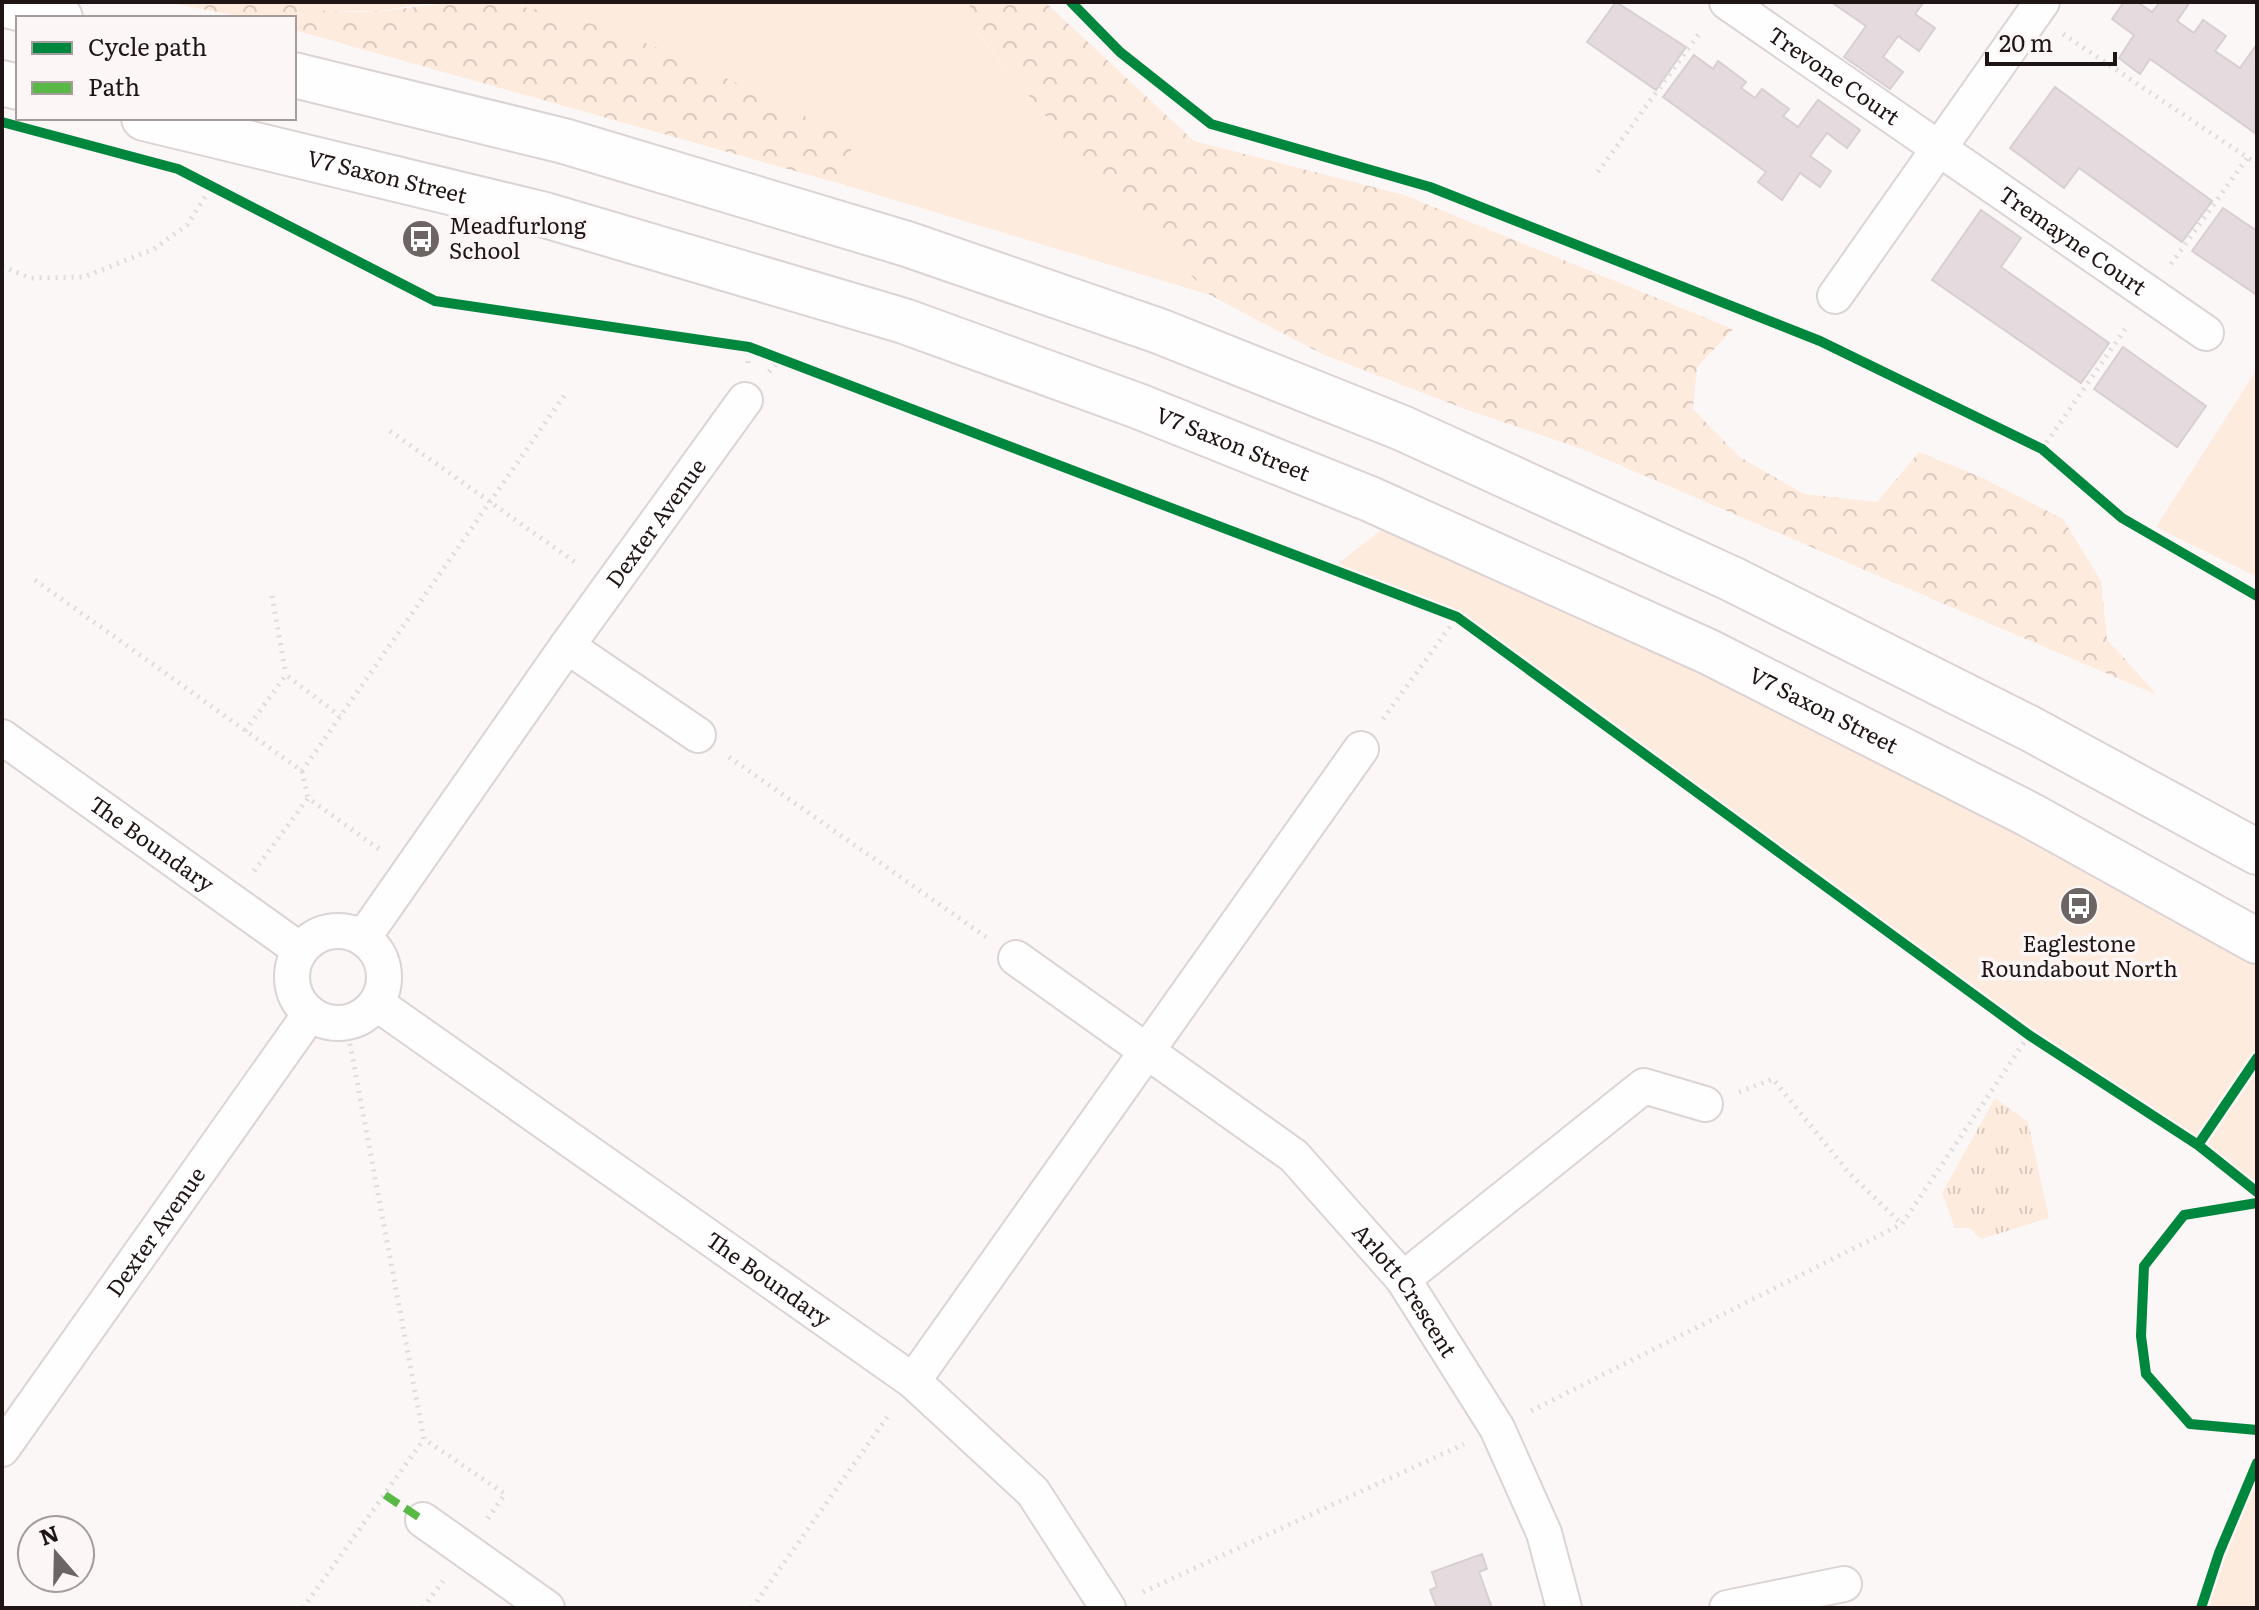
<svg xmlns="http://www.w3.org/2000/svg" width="2259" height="1610" font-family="Literata,serif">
<defs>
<pattern id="forest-crowns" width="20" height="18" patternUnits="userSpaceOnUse" patternTransform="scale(2)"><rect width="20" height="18" fill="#fdebde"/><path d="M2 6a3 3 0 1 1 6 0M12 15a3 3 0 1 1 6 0" fill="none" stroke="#d9c9be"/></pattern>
<pattern id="park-tufts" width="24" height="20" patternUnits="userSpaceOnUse" patternTransform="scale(2)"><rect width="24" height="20" fill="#fdebde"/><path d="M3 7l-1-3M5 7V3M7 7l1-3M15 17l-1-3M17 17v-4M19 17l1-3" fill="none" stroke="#d9c9be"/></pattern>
</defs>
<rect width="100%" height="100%" fill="#fcf7f7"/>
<path fill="#fdebde" d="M321,2H434L379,11H324Z
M485,2H973L963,15C1042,115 1122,203 1210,295L848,186L851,139C733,84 616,17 485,2Z
M2257,369V577L2156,527Z
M1402,514L2257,944V1192L2198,1145L1708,800L1457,617L1331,569Z
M2257,1463V1608H2201L2219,1553Z"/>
<path fill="url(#forest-crowns)" d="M166,2H321L324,11C343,11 361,13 379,11C416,8 451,0 488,2C617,15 736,85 852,139L848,186L294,30V18H249Z
M973,2H1045L1194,141L1404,195L1733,329L1697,367L1693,409L1740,457L1804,494L1877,502L1919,452L1983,478L2063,519L2101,581L2107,639L2157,695L1582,449L1462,408L1322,354L1210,295L1089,169L963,15Z"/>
<path fill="url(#park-tufts)" d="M1995,1098L2028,1122L2049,1218L1981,1239L1970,1228H1955L1942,1193Z"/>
<path fill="#e5dbde" stroke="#d7cfd1" stroke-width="2" d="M1616,2L1686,47L1656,90L1587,42Z
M1831,2H1924L1915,14L1935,28L1919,51L1898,36L1883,57L1903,72L1890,89L1844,57L1866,26Z
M2124,2H2137L2152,12L2160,2H2190L2177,21L2194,33L2203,20L2226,36L2215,51L2240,68L2257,44L2255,133L2150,59L2140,74L2119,58L2134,35L2112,19Z
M1694,55L1713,69L1718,61L1746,82L1741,88L1755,98L1762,89L1789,109L1783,116L1798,127L1818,100L1860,130L1847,148L1827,133L1810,156L1831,171L1820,187L1800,173L1782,200L1758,182L1766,172L1663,97Z
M2055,87L2212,201L2182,242L2079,168L2064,188L2010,148Z
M2223,208L2257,231V295L2192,251Z
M1981,210L2021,238L2001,267L2109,343L2081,383L1932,280Z
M2123,347L2206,406L2177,447L2094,389Z
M1482,1554L1487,1569L1479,1572L1492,1608H1437L1430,1590L1437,1587L1432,1572Z"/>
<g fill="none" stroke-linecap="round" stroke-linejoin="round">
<defs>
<g id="street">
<path id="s1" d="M1727,2L2206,333"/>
<path d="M1835,296L2042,2"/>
<path d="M567,646L698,735"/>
<path id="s2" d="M2,737L300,950"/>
<circle cx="338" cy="977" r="46"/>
<path id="s3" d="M363,938L567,646L745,400"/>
<path id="s4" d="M1016,958L1294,1156L1403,1279L1497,1428L1544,1533L1564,1608"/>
<path id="s5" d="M376,1003L913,1381L1033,1492L1108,1608"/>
<path d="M1403,1279L1644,1086L1705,1104"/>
<path d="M913,1381L1361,749"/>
<path id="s6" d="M2,1449L310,1014"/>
<path d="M423,1520L547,1608"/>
<path d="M1727,1608L1844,1584"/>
</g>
<g id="secondary">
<path d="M2,4L60,18"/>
<path d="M294,75L564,141L907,244L1159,331L1402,428L1732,579L2029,728L2257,852"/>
<path d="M2,83L18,87"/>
<path id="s7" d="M144,118L545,215L904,321L1138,406L1370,499L1709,652L2030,815L2257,941"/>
</g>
</defs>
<use href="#street" stroke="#dcd3d4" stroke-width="38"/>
<use href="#secondary" stroke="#dcd3d4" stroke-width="48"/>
<path stroke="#dedcdc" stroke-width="5" stroke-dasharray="2 6" stroke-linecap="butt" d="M2063,34L2257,164
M1598,172L1701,31
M2171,264L2247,158
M2,266L30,278L84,277L154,249L187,225L212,186
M748,363L749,347
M769,372L782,358
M390,431L579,565
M2042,449L2128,325
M35,580L302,771L566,393
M272,596L286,675
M1383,719L1457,617
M245,731L286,675L340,716
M729,757L986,937
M302,771L308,798
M254,871L308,798L379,849
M347,1028L424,1439L505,1494L486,1521
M1739,1092L1773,1079L1849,1173L1902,1224
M1531,1411L1902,1224L2029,1035
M1143,1592L1464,1444
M303,1608L424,1439
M423,1608L443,1581
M752,1608L890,1413"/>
<use href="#street" stroke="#fffefe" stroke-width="34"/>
<use href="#secondary" stroke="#fffefe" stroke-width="44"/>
<path stroke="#58b947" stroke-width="8" stroke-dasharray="16 8" stroke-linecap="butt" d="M385,1495L423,1520"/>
<defs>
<path id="cycleway" d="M1071,2L1120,52L1211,124L1430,187L1820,341L2042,449L2122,518L2257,596
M2,122L178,169L435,301L749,347L1457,617L2029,1035L2198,1145L2257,1192
M2198,1145L2257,1058
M2257,1203L2184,1215L2144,1266L2141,1336L2146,1374L2190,1424L2257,1430
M2201,1608L2219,1553L2257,1463"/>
</defs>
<use href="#cycleway" stroke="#fdf6f6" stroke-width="15"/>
<use href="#cycleway" stroke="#00873e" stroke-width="10"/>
</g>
<defs>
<symbol id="bus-disc" viewBox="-11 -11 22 22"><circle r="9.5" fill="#6d6464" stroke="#fdf6f6"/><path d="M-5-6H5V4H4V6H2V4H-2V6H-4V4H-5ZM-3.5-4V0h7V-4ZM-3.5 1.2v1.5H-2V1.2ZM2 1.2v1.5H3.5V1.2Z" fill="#fff"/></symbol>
</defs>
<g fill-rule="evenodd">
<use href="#bus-disc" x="399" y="217" width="44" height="44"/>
<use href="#bus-disc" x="2057" y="884" width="44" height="44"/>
</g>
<g text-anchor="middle" stroke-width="7" stroke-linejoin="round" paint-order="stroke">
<g font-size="22" fill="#201515" stroke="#fdf6f6">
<text dy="8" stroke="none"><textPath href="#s1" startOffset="130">Trevone Court</textPath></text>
<text dy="8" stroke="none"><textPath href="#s7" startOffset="250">V7 Saxon Street</textPath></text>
<text dy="8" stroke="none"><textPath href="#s1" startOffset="420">Tremayne Court</textPath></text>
<text dy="8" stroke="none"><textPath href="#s7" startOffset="1138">V7 Saxon Street</textPath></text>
<text dy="8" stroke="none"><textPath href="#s3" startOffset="508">Dexter Avenue</textPath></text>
<text dy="8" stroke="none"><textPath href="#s7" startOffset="1786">V7 Saxon Street</textPath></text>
<text dy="8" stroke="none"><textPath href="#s2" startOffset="184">The Boundary</textPath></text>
<text dy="8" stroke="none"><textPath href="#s6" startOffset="266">Dexter Avenue</textPath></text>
<text dy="8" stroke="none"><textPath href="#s5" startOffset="480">The Boundary</textPath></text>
<text dy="8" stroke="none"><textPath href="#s4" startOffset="516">Arlott Crescent</textPath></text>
</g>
<g font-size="22" fill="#201515" stroke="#fdf6f6" text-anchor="start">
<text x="449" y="234">Meadfurlong<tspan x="449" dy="25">School</tspan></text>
<text x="2079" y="952" text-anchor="middle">Eaglestone<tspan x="2079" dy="25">Roundabout North</tspan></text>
</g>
</g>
<rect width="2259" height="1610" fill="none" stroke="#201515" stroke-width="8"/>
<rect x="16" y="16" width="280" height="104" fill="#fdf6f6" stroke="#a59c9c" stroke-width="2"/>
<rect x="32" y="42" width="40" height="12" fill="#00873e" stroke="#a59c9c" stroke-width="2"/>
<text x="88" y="56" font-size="24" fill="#201515">Cycle path</text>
<rect x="32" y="82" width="40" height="12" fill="#58b947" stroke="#a59c9c" stroke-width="2"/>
<text x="88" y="96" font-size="24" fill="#201515">Path</text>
<g transform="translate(56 1554) rotate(340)"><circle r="38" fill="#fdf6f6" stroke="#a59c9c" stroke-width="2"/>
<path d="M0-6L14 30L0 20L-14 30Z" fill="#6d6464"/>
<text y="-12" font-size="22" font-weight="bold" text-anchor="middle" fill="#201515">N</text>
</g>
<path d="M1987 52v12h128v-12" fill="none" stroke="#201515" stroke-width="4"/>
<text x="1999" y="52" font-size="24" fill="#201515" stroke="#fdf6f6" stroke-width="6" paint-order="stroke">20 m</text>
</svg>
